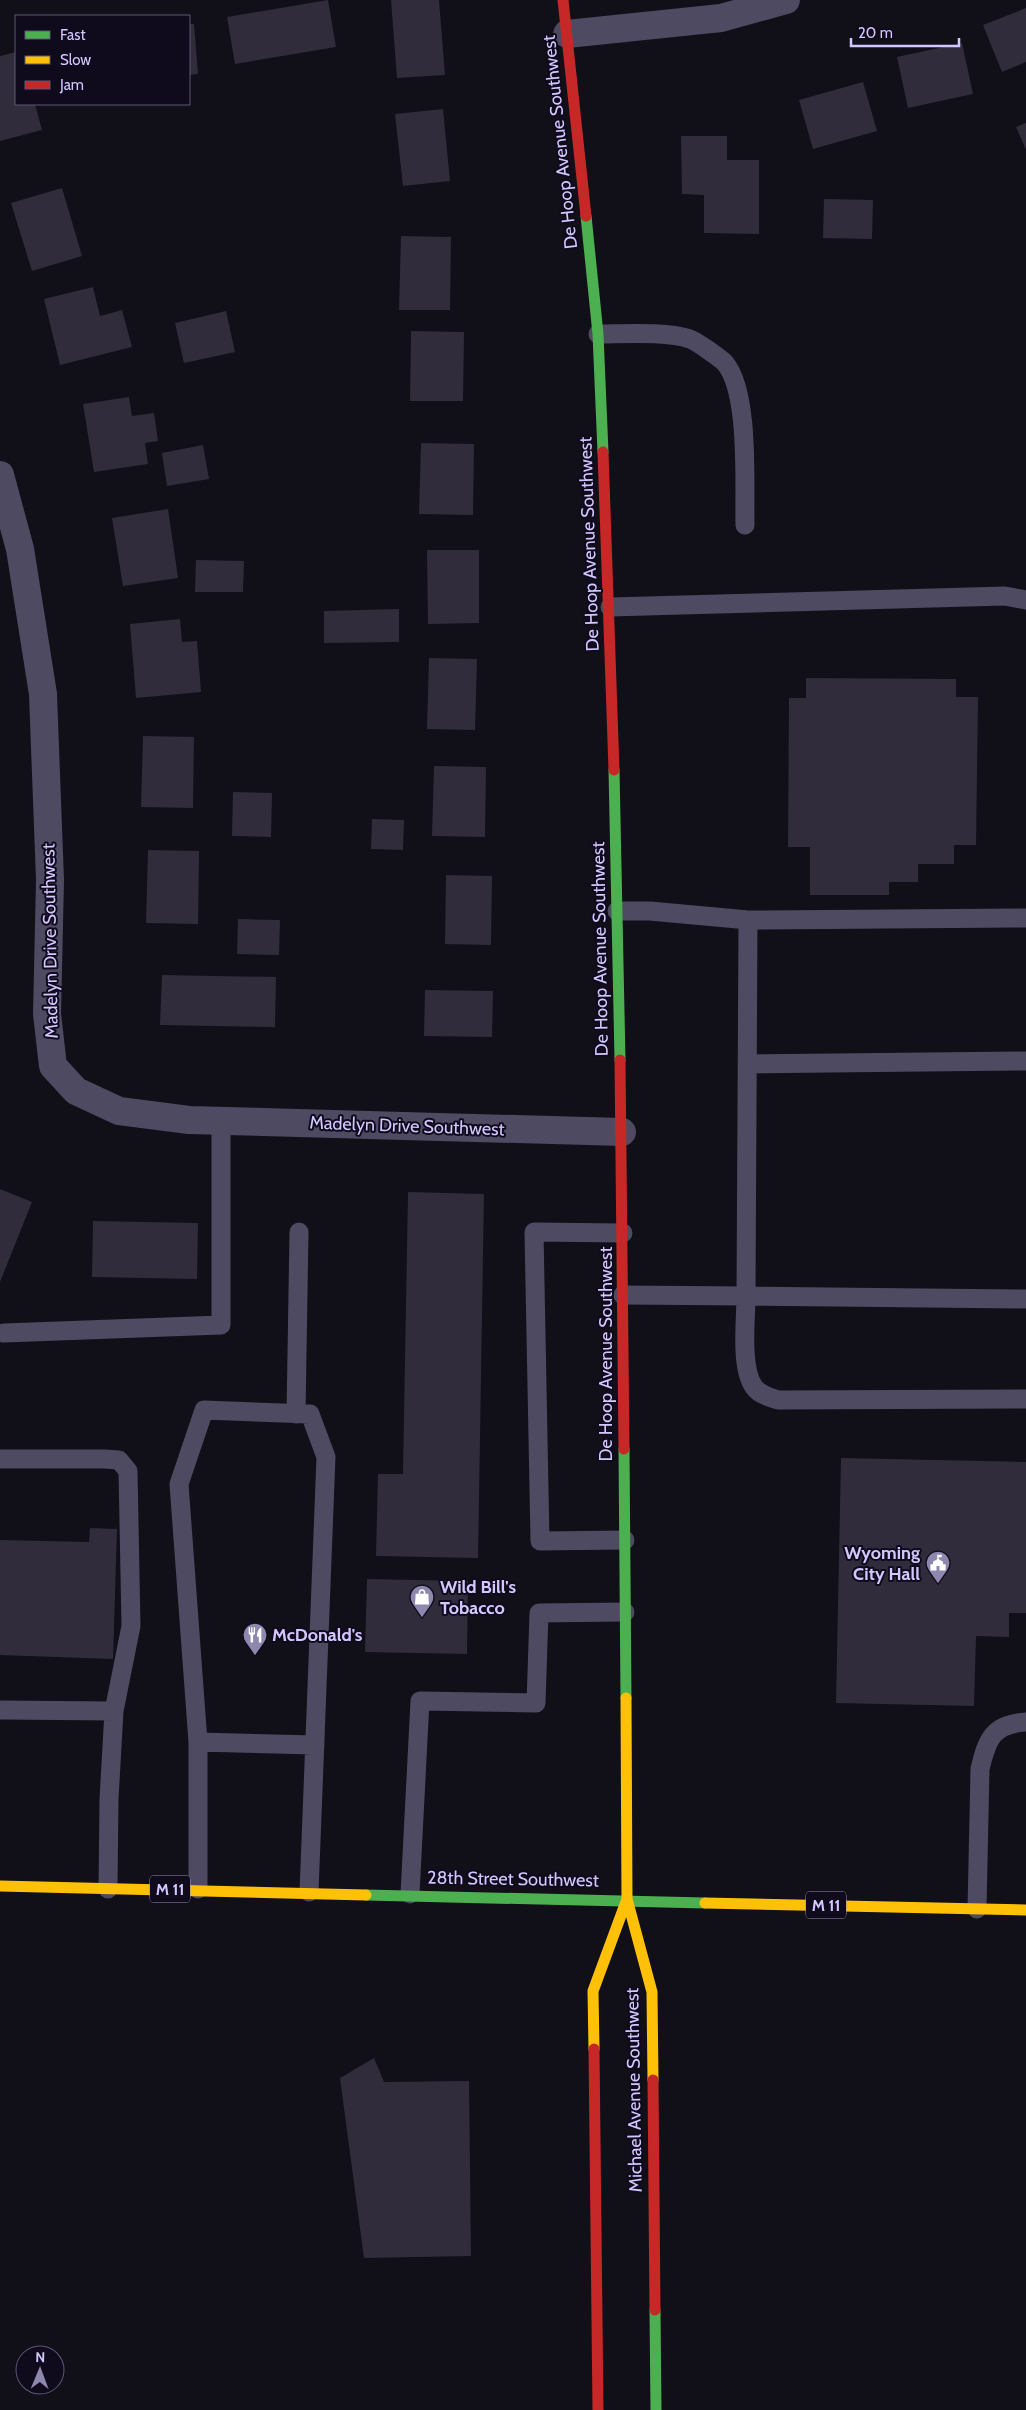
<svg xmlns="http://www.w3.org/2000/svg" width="1026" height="2410" font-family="Cabin,sans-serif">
<rect width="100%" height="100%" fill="#110f18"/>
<path fill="#302c3c" d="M328,0L336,47L235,64L227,17Z
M391,0H439L445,75L397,78Z
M1026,8V62L1002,72L983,25Z
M189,24H194L198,74L189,75Z
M962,43L973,94L908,108L897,57Z
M16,52V104H35L42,130L0,141V56Z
M863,82L877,131L813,149L799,100Z
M443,109L450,181L403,186L395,114Z
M1026,123V150L1016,127Z
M681,136H727V160H759V234L704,233V195L682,194Z
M62,188L82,256L32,271L11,203Z
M824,199L873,200L872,239L823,238Z
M401,236L451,237L450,310H399Z
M93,287L100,316L122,310L132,347L60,365L44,299Z
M226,311L235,352L184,363L175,323Z
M411,331L464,332L463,401H410Z
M129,397L132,416L154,413L158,441L145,443L148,464L94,472L83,404Z
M421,443L474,444L473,515L419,514Z
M203,445L209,479L167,486L162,453Z
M168,509L178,578L123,586L112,518Z
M427,550H479V623L428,624Z
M196,560L244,561L243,592H195Z
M399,609V642L324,643V611Z
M180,619L182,642L197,641L201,692L136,698L130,624Z
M429,658L477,659L475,730L427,729Z
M806,678L956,679V697H978L976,845H954V864H918V882H889V895H810V847H788L789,698H806Z
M143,736L194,737L193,808L141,807Z
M434,766L486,767L485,837L432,836Z
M233,792L272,793L271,837L232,836Z
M372,819L404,820L403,850L371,849Z
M148,850L199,851L198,924L146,923Z
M446,875L492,876L491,945L445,944Z
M238,919L280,920L279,955L237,954Z
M162,975L276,977L275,1027L160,1025Z
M425,990L493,991L492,1037L424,1036Z
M0,1189L32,1202L0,1282Z
M408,1192L484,1194L478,1558L376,1556L378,1474H403Z
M93,1221L198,1223L197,1279L92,1277Z
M841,1458L1026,1462V1613H1009V1637L976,1636L974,1706L836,1703Z
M90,1528L117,1529L113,1659L0,1655V1540L89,1542Z
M367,1579L468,1581L467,1654L365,1652Z
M374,2058L384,2082L469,2081L471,2256L364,2258L340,2078Z"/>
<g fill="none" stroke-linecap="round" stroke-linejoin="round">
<path stroke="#4d4a61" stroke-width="19" d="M598,334C622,334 668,331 690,339C696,341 720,358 725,363C750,393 744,485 745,525
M610,607L1005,596L1026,600
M617,911H650L748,920L746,1296L1026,1299
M748,920L1026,918
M747,1064L1026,1061
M623,1233L534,1232L540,1541L625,1540
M623,1295L746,1296C746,1319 740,1368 754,1387C760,1395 769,1397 778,1400L1026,1399
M4,1333L221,1325V1121
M296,1414L299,1232
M0,1459H104L119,1460L128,1471L131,1626L114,1711L109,1799L108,1889
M0,1710L114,1711
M198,1742L315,1745
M198,1889V1742L179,1484L204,1410L310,1414L326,1457L309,1892
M410,1894L420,1701L536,1703L539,1613L625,1612
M977,1909L980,1769C987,1740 992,1724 1026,1722"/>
<path stroke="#4d4a61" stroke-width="28" d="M567,34L721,18L786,0
M0,475L20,549L43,694L50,880L47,1014L53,1066L76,1091L119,1111L189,1120L622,1132"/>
<path stroke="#4caf50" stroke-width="11" d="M586,216L598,334L603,452
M614,770L620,1060
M624,1449L626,1698
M366,1895L705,1903
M655,2310L656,2410"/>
<path stroke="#ffc107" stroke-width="11" d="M626,1698L627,1899L652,1992L653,2080
M0,1886L366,1895
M705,1903L1026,1910
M594,2049L593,1991L627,1899"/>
<path stroke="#c62828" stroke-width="11" d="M563,0L586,216
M603,452L614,770
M620,1060L624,1449
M594,2049L598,2410
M653,2080L655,2310"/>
</g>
<defs>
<symbol id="civic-pin" viewBox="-11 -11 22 30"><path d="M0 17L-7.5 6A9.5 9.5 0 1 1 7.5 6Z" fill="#8e87ae" stroke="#100b1c"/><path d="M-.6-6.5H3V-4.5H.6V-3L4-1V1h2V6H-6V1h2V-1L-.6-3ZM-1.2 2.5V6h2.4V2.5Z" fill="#fff"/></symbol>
<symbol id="shop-pin" viewBox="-11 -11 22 30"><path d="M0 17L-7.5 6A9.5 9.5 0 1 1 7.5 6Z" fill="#8e87ae" stroke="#100b1c"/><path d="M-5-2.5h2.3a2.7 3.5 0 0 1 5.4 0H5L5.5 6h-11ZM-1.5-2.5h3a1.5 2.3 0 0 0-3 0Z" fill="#fff"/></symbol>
<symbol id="restaurant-pin" viewBox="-11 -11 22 30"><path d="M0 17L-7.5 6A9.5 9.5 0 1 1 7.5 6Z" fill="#8e87ae" stroke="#100b1c"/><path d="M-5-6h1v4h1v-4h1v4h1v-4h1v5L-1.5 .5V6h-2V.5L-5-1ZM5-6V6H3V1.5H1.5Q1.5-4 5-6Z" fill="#fff"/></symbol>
</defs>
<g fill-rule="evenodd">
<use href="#civic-pin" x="924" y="1549" width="28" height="38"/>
<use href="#shop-pin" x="408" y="1583" width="28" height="38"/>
<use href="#restaurant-pin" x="241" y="1621" width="28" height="38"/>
</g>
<g text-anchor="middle" stroke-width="4" stroke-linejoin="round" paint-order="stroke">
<g fill="#100b1c" stroke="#988fbb" stroke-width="1">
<rect x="150" y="1875.5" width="40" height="27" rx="4"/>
<rect x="806" y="1891.5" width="40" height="27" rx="4"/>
</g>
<g font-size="16" font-weight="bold" fill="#d2c7ff">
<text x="170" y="1895">M 11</text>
<text x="826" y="1911">M 11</text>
</g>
<g font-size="18" fill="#d2c7ff" stroke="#100b1c">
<text transform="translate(560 142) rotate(-96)" y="6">De Hoop Avenue Southwest</text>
<text transform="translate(589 544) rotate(-92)" y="6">De Hoop Avenue Southwest</text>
<text transform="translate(50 941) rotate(-91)" y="6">Madelyn Drive Southwest</text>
<text transform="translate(600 949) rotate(-91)" y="6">De Hoop Avenue Southwest</text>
<text transform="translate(407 1126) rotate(2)" y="6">Madelyn Drive Southwest</text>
<text transform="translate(606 1354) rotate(-90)" y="6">De Hoop Avenue Southwest</text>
<text transform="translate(513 1879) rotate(1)" y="6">28th Street Southwest</text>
<text transform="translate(634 2090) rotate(-91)" y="6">Michael Avenue Southwest</text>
</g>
<g font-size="18" font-weight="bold" fill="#d2c7ff" stroke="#100b1c" text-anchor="start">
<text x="920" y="1559" text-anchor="end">Wyoming<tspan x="920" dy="21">City Hall</tspan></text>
<text x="440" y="1593">Wild Bill's<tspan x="440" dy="21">Tobacco</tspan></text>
<text x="272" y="1641">McDonald's</text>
</g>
</g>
<rect x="15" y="15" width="175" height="90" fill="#100b1c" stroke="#5e5677"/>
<rect x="25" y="31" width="25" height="8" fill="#4caf50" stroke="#5e5677"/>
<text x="60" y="40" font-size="15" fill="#d2c7ff">Fast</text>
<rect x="25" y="56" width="25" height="8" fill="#ffc107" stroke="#5e5677"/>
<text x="60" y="65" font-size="15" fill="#d2c7ff">Slow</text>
<rect x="25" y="81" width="25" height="8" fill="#c62828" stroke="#5e5677"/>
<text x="60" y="90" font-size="15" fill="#d2c7ff">Jam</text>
<g transform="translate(40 2370) rotate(1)"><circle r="24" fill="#100b1c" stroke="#5e5677"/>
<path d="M0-4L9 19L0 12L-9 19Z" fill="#8e87ae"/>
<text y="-8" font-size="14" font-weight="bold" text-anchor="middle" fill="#d2c7ff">N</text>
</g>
<path d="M851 38v8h108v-8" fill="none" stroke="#d2c7ff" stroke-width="2.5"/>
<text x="858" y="38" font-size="15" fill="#d2c7ff" stroke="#100b1c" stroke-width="4" paint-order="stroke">20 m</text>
</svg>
